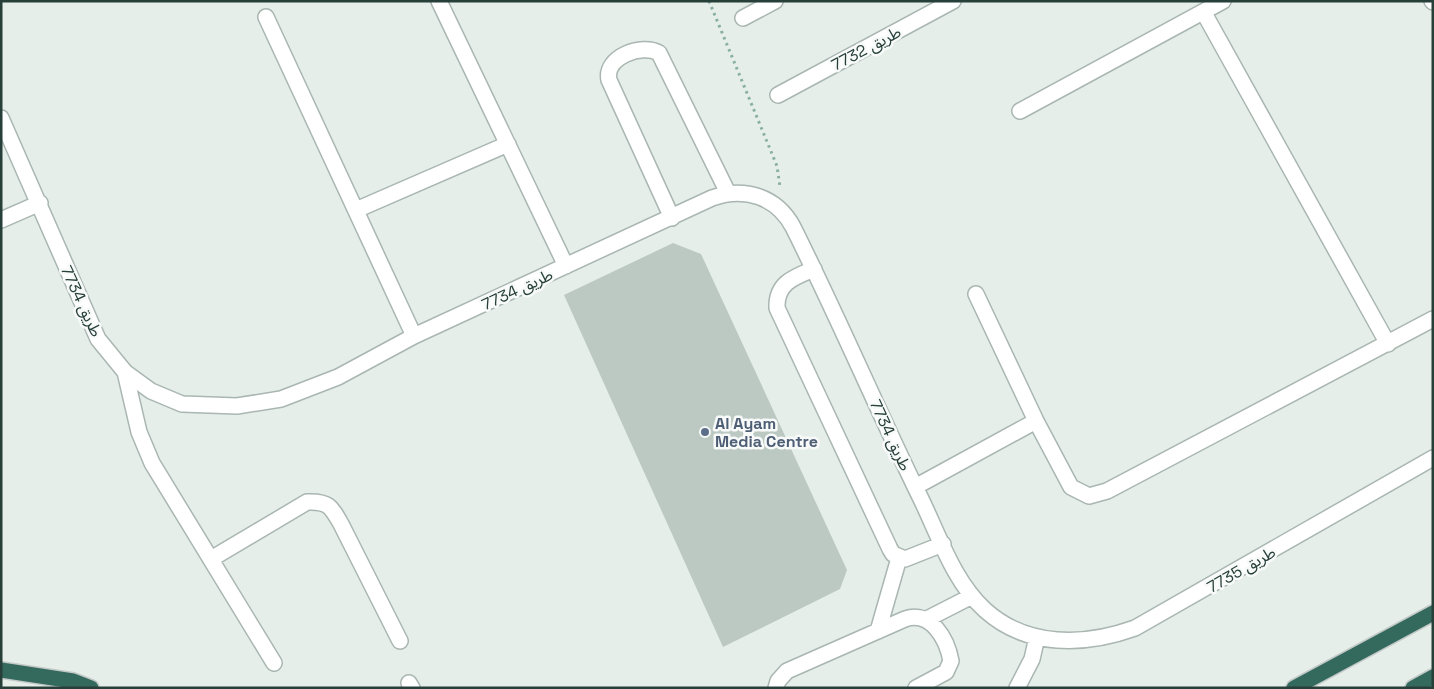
<svg xmlns="http://www.w3.org/2000/svg" width="1434" height="689" font-family="'Space Grotesk','Noto Sans Arabic',sans-serif">
<rect width="100%" height="100%" fill="#e6eeea"/>
<path fill="#bcc9c3" d="M673,243L701,254L847,570L840,589L723,647L564,295Z"/>
<g fill="none" stroke-linecap="round" stroke-linejoin="round">
<defs>
<path id="minor" d="M439,1L566,266
M1432,1L1433,2
M1204,13L1388,344
M266,17L414,336
M743,18L775,1
M778,95L953,1
M1020,111L1223,1
M1,118L98,339L125,372L151,391L182,404L237,406L281,399L338,377L414,336L712,198C745,186 777,197 793,227C838,317 877,409 921,499C939,536 954,582 985,610C1027,648 1085,646 1135,628L1433,458
M356,210L508,144
M672,218L609,80C604,57 642,43 659,53L728,193
M1,220L40,203
M814,269C794,277 776,283 777,308L890,549L893,554L905,559L943,544
M976,294L1036,421L1071,487L1089,496L1107,491L1433,319
M125,372L139,432L152,463L274,663
M915,487L1036,421
M211,559L307,502C328,501 331,506 341,524L400,641
M927,619L972,596
M878,631L899,558
M409,683L412,688
M776,688L778,681L787,671L905,619C931,610 947,639 951,661L946,672L916,688
M1017,688L1032,659L1037,637"/>
<path id="highway" d="M1,670L73,681L91,688
M1294,688L1433,613
M1413,688L1433,677"/>
</defs>
<use href="#minor" stroke="#a9b6b1" stroke-width="18"/>
<use href="#highway" stroke="#c2c9c7" stroke-width="18"/>
<path stroke="#89afa3" stroke-width="3" stroke-dasharray="2.5 4" stroke-linecap="butt" d="M709,1L777,166L780,187"/>
<use href="#minor" stroke="#fff" stroke-width="15"/>
<use href="#highway" stroke="#34695e" stroke-width="15"/>
</g>
<circle fill="#5c6f8a" stroke="#f7faf9" stroke-width="2" cx="705" cy="432" r="5"/>
<g text-anchor="middle" stroke-width="5" stroke-linejoin="round" paint-order="stroke">
<g font-size="16" fill="#263f38" stroke="#f7faf9">
<text transform="translate(866 48) rotate(-28)" y="6">طريق 7732</text>
<text transform="translate(517 289) rotate(-25)" y="6">طريق 7734</text>
<text transform="translate(82 301) rotate(65)" y="6">طريق 7734</text>
<text transform="translate(891 435) rotate(65)" y="6">طريق 7734</text>
<text transform="translate(1241 569) rotate(-30)" y="6">طريق 7735</text>
</g>
<g font-size="16" font-weight="bold" fill="#4e5e75" stroke="#f7faf9" text-anchor="start">
<text x="715" y="429">Al Ayam<tspan x="715" dy="18">Media Centre</tspan></text>
</g>
</g>
<rect width="1434" height="689" fill="none" stroke="#263f38" stroke-width="5"/>
</svg>
